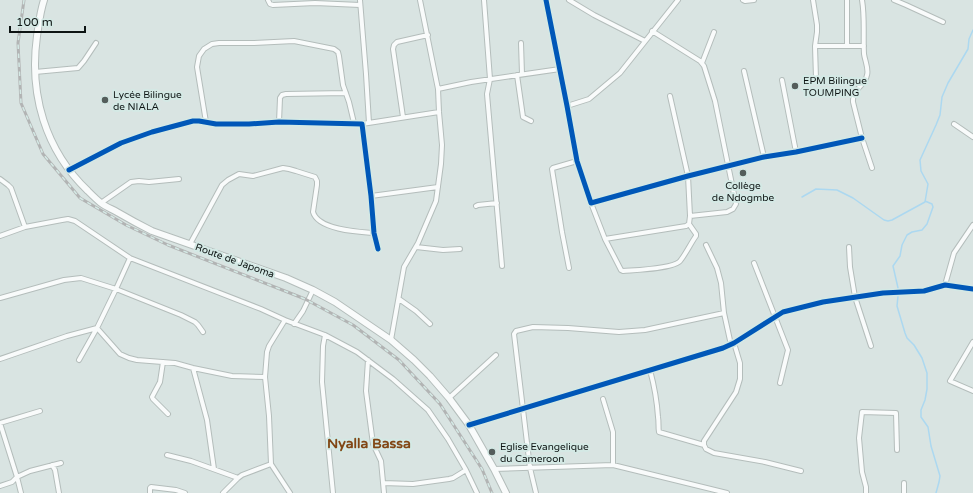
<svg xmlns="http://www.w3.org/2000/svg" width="973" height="493" font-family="'Varela Round',sans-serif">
<rect width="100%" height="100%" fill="#d9e4e2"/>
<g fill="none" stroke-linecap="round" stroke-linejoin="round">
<path stroke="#acd8f0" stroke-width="1.5" d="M802,197L816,189L837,190L853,198L884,220L888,221L892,220L925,202L928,184L921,171L920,160L936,125L940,115L942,97L948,83L968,49L969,39L973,30
M925,201L932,204L933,207L927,224L922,230L912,232L907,235L902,245L900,256L893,266L898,288V296L897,306L905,333L907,338L914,345L922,358L927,373V389L925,400L921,410V417L928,427L931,446L940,476L939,482L936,493"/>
<defs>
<path id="minor" d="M268,0L270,4L273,5L315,3L360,5
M360,0L366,74L369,123
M484,0L490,79L487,94L502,266
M546,0L567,106L577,161L591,203L688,176L764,157L796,152L862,138
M569,0L594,15L645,41
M743,0L745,1L754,0
M813,0L817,25V32L815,46L816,78
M847,0V46
M862,0C865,17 863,36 864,54C865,61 869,69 867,75C865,87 852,88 853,102L862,138L872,168
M894,0L906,5L943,22
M652,31L700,61L704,66L715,101L736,204L733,209L727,212L690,216
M521,43L522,74
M815,46H864
M702,63L714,32
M744,71L764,157
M35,72L78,68L84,61L96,43
M517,75L523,117L531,121
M782,80L796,152
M438,89L471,82L560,69
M567,106L589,99L620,73L678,0
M403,117L393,49L394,45L397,42L428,35
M206,122L197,67L199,56L204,49L212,44L219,43H254L294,41L334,49L338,52L339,56L343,85L349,102L354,123
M279,122L280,98L282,95L286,94L346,93
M362,124L439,112
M954,124L973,137
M69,170L121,143L152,132L193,121H199L216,124H249L279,122L362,124L371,196L374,233L378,249
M0,179L8,185L11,188L25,227
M371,196L438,187
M101,203L131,182L139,181L149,182L179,179
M591,203L605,239L686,226L689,224L690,216L688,176L670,96
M476,206L478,205L497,203
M0,236L25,227L62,220L68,219L75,221L130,258L261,309L285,320
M605,239L621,270L623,271C635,270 670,269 679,262C683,259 692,241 696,236V234L689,224
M190,244L222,185L228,180L239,174L253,176L283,168L289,169L296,171L315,177L317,181V185L313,212C318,230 359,232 374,233
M706,245L717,268L721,283L724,313L731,345
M416,247L443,250L460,249
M849,247L850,267L855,297L871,346
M754,263L788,350L780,383
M569,268L562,232L552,169L553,168L577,161
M945,285L954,253L973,225
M0,298L64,280L81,278L116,289L181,315L195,322L198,325L203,332
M399,299L416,311L430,324
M294,324L303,311L313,290
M325,335L323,346L322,382L333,493
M391,340L404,267L418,243L436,201L441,164L442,145L439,112L438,89L420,0
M973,342L950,381L973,391
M734,343L740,363V379L736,392L704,441V445L706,449L714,453L765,462L801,471
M0,359L67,336L97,328L116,289L130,258
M79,360L97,328L120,354L129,358L137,360L175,363L193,368L232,376L265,377L269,416L271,464L242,475L238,478L223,493
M368,360L366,391L373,444L381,461L384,493
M163,362L160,382L152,397L153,399L168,414
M193,368L207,420L214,469
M650,370C654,385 657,401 658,417C659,422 658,427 659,432L704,445
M265,377L267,352L269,346L285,320L325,335L357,352L393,379L428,410L448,439L466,470L477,493
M449,398L496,355
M603,399L613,432V465
M0,423L17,477L21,493
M0,423L40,411
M469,425L723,348L734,343L783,312L823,302L883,293L924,291L945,285L973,289
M167,455L191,461L238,478
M271,464L290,493
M52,465L55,470L59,493
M494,469L613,465L727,493
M383,483L413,484L449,479L453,478L466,470
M0,486L12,482L17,477L30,471L61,463
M150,493V488L151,487L176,490L185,493
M536,493L530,468L514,334L516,331L533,327L568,328L619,332L645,330L724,313
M866,493V487L862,472L859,438L862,412L896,413L897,450
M904,493V483"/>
<path id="primary" d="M44,0C40,12 39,23 37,36C29,94 45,150 88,191C92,195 97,200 101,203C106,207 112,209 117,212C129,219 140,225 152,231L286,278L313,290L335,302L391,340L414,360L430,376L449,398L469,425L494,469L506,493"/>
</defs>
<use href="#minor" stroke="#b4bdbb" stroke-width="6"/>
<use href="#primary" stroke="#b4bdbb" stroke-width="8"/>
<use href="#minor" stroke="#f9fbfb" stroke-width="4"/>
<use href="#primary" stroke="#f9fbfb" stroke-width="6"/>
<defs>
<path id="rail" d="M24,0L18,43L21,103L43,154L80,198L126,225L168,245L290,293L305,299L353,325L399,360L440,404L482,469L492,493"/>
</defs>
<use href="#rail" stroke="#b2b4b4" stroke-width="3"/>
<use href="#rail" stroke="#d4e9e5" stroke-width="1.5" stroke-dasharray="4.5" stroke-linecap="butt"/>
<defs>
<path id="cycleway" d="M546,0L567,106L577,161L591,203L688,176L764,157L796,152L862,138
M69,170L121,143L152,132L193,121H199L216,124H249L279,122L362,124L371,196L374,233L378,249
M469,425L723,348L734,343L783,312L823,302L883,293L924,291L945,285L973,289"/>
</defs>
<use href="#cycleway" stroke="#d4e9e5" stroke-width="8"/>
<use href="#cycleway" stroke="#0057b8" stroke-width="5"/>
</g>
<g fill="#545d5b" stroke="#d4e9e5" stroke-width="1.5">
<circle cx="795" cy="86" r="4"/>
<circle cx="105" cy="100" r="4"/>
<circle cx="743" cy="173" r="4"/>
<circle cx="492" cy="452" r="4"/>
</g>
<g text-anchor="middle" stroke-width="4" stroke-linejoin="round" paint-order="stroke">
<g font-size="10" fill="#0d1413" stroke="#d4e9e5" text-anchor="start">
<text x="803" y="84">EPM Bilingue<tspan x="803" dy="12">TOUMPING</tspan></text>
<text x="113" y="98">Lycée Bilingue<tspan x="113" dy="12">de NIALA</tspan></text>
<text x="743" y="189" text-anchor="middle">Collège<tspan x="743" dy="12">de Ndogmbe</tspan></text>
<text x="500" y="450">Eglise Evangelique<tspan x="500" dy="12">du Cameroon</tspan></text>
</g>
<g font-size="10" fill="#0d1413" stroke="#d4e9e5">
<text transform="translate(235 260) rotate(20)" y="4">Route de Japoma</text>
</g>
<g font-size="14" font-weight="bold" fill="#814715" stroke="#d4e9e5">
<text x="369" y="448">Nyalla Bassa</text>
</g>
</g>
<path d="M10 26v6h75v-6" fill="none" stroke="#0d1413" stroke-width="2"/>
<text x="16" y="26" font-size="12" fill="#0d1413" stroke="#d4e9e5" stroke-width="3" paint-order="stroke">100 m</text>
</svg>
